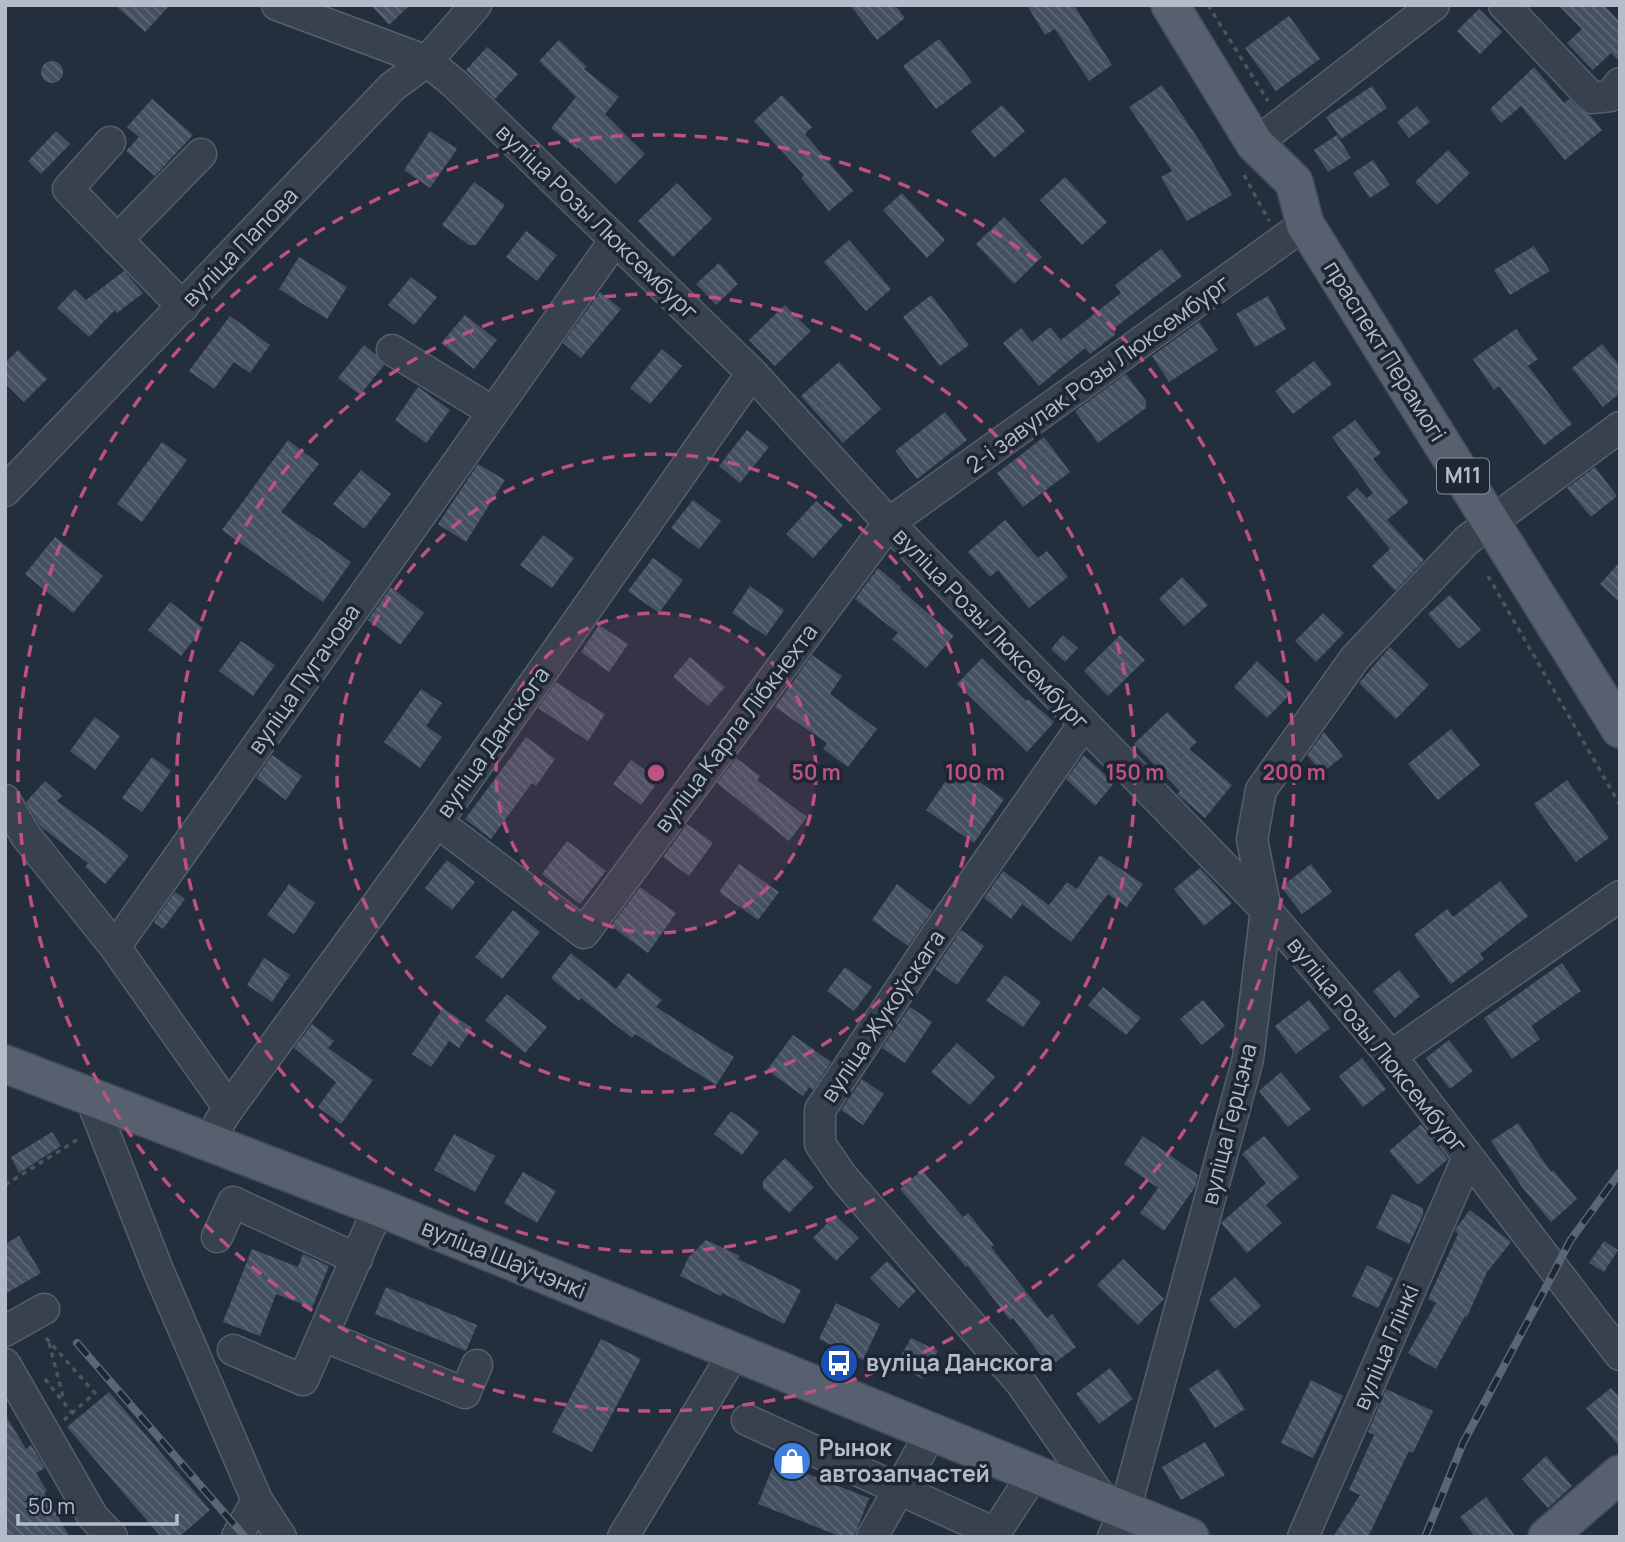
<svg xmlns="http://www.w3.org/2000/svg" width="1625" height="1542" font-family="Manrope,sans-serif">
<defs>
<pattern id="building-back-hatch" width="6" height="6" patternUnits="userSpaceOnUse" patternTransform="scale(1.75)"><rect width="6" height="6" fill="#455162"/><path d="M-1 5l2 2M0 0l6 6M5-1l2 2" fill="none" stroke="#5d6877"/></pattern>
</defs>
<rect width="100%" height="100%" fill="#242f3e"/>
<path fill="url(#building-back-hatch)" d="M115,5H170L145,32Z
M371,5H410L389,25Z
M850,5H895L905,18L877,40Z
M1027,5H1074L1112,65L1089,81L1055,29L1045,35Z
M1558,5H1604L1620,22V62L1611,53L1593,70L1567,43L1582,29Z
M1479,9L1502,32L1480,54L1457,31Z
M1289,16L1320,59L1276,91L1245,48Z
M939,39L972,82L936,109L903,66Z
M559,40L587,67L584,69L619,97L605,114L645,154L616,184L578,147L577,149L551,128L576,97L539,61Z
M487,47L518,74L495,99L466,70Z
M41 72a11 11 0 1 1 22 0a11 11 0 1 1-22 0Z
M1534,67L1564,103L1569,99L1580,110L1590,115L1602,130L1565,160L1521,106L1501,123L1490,109Z
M1162,85L1201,143L1232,195L1187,221L1161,177L1172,171L1129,107Z
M1372,86L1387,108L1341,139L1326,117Z
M782,95L812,127L805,134L853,191L829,211L801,178L804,175L754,121Z
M152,99L193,135L155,176L126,151L139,137L127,127Z
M1002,105L1025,131L994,158L971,131Z
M1417,106L1430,122L1409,138L1397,122Z
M56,131L70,144L41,174L28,161Z
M430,131L457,149L430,188L404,170Z
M1337,135L1351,158L1328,172L1314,150Z
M1448,150L1470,173L1437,205L1415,182Z
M1373,160L1390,185L1370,198L1353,173Z
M1065,177L1107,222L1082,245L1040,200Z
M474,182L505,205L476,245H469L442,225Z
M677,183L712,219L673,257L638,221Z
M902,193L945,240L927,258L883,210Z
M1004,217L1042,257L1014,284L976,244Z
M526,231L557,255L537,281L506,257Z
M849,240L891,289L866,311L824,262Z
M1534,246L1550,271L1510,295L1494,270Z
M1161,249L1182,276L1112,330L1116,334L1090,354L1085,348L1039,386L1003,343L1021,328L1032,342L1050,327L1061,340L1121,293L1115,285Z
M299,257L347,287L327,319L279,289Z
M719,263L738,284L716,305L696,284Z
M124,271L143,293L117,313L115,310L89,337L57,308L75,289L86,300Z
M411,277L437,297L414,325L388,305Z
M600,292L621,309L581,358L563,343Z
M931,295L969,345L940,366L903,317Z
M1268,296L1286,329L1255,347L1236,314Z
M785,305L811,331L775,366L749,340Z
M465,315L497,340L474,369L441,343Z
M230,316L270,345L250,373L234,362L214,389L189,371Z
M1199,322L1218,350L1169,382L1152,356Z
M1516,329L1538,359L1528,366L1572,424L1544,445L1499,386L1494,390L1473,359Z
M1602,344L1620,366V393L1603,407L1572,368Z
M364,345L376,355L384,365L360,395L338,378Z
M662,349L682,366L650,404L630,388Z
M18,350L47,379L24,402L5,383V363Z
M1314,361L1332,384L1293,414L1275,391Z
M839,362L881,409L843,443L801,396Z
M1126,374L1146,401V408L1098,443L1075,411Z
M418,387L450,410L426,443L395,420Z
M945,412L967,440L917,479L895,451Z
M1355,420L1381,453L1373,459L1409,502L1387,520L1424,560L1395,591L1372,566L1390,549L1347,497L1357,488L1367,498L1373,493L1332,437Z
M747,430L769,447L740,483L719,466Z
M1044,437L1070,472L1023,507L997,473Z
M288,440L319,464L281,512L351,562L323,602L222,530Z
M162,442L187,460L142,522L117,504Z
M478,464L505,480L466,542L438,524Z
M1595,467L1617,496L1591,517L1567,488Z
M361,470L391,494L364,529L333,504Z
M693,500L721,521L699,549L671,528Z
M816,501L843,525L813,558L786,534Z
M1005,520L1038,558L1047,551L1068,577L1029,608L998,570L990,577L968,552Z
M543,535L574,558L552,588L520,565Z
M55,537L103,576L73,613L25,574Z
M653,558L683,580L659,613L628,591Z
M1620,562V602L1600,584Z
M878,568L901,587L900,589L954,636L926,668L892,639L898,633L855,599Z
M1182,577L1208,605L1184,626L1159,599Z
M750,586L784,610L766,636L732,613Z
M391,587L424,613L400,645L368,620Z
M1450,595L1481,630L1459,649L1428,614Z
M170,602L203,628L181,656L148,630Z
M1323,613L1344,633L1316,662L1295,641Z
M599,625L628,644L609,672L581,652Z
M1063,635L1078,648L1065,662L1051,649Z
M1120,635L1145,660L1108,696L1084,671Z
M241,641L275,665L253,696L219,671Z
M1390,647L1429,685L1396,719L1359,683Z
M812,655L842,676L830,694L877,729L848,767L823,749L827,743L775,707Z
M690,657L725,687L708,706L673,677Z
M982,658L1026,701L1028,699L1054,722L1027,752L957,684Z
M1257,661L1291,693L1267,718L1234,687Z
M556,682L605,714L588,741L538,708Z
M421,689L442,703L426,726L442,737L420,768L384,742Z
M1167,712L1197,742L1189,749L1232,785L1205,818L1182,798L1177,794L1180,791L1134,744Z
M95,717L120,736L95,770L70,751Z
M1451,729L1480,765L1438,800L1408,764Z
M1324,732L1343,756L1322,773L1307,755Z
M526,737L555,759L536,786L532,783L491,839L465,819Z
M272,755L302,776L286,800L256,778Z
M1084,755L1114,783L1095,806L1066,779Z
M152,757L171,771L142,812L122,798Z
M736,758L760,776L757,780L807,817L789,841L717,783Z
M631,760L659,780L641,805L613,784Z
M956,766L1004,799L974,843L926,810Z
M1567,780L1609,838L1576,862L1534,804Z
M45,781L62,796L57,801L109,839L129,856L105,884L85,867L88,863L40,826L26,802Z
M687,824L713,843L689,876L663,857Z
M567,841L606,871L580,904L542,874Z
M1100,855L1143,884L1127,907L1108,894L1071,942L1022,904L1011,919L984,898L1003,871L1049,905L1067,882L1077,889Z
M447,860L475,882L452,910L425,888Z
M739,864L779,892L758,920L719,892Z
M1311,864L1332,892L1302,914L1281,887Z
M1200,868L1232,903L1204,926L1174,889Z
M1500,881L1528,916L1480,954L1484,959L1451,984L1414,935L1447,909L1453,917Z
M289,884L315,903L294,934L267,915Z
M897,884L932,911L908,946L872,920Z
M640,887L676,913L648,953L611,926Z
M175,892L185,899L163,929L154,922Z
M513,910L540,932L502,979L475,957Z
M961,930L984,946L957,985L935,969Z
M571,953L616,989L628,973L662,1000L656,1007L734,1057L716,1085L635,1034L632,1038L581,998L579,1001L551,978Z
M264,958L290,975L272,1002L247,985Z
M1562,963L1581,991L1531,1026L1540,1039L1512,1059L1484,1018Z
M845,967L872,987L854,1011L827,991Z
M1399,970L1420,996L1395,1018L1373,991Z
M1005,975L1041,1002L1023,1027L986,1001Z
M1103,987L1141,1018L1126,1035L1088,1005Z
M507,994L547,1027L525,1053L485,1020Z
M1203,1000L1225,1026L1202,1045L1180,1019Z
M1309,1000L1330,1028L1296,1054L1275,1026Z
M910,1007L932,1022L905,1063L882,1048Z
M443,1008L472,1028L459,1048L449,1041L431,1067L412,1054Z
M312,1024L334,1041L328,1048L373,1080L341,1124L318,1107L336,1082L294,1048Z
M793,1035L831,1062L813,1090L809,1087L803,1096L767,1070Z
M1449,1040L1473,1071L1450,1089L1426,1058Z
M957,1043L995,1077L970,1105L931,1072Z
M1362,1058L1386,1089L1363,1107L1339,1076Z
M1281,1072L1311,1109L1288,1127L1259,1091Z
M862,1079L884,1094L863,1125L841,1110Z
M731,1111L759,1132L742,1155L714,1134Z
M1518,1123L1551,1172L1553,1170L1577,1199L1551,1222L1522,1187L1491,1141Z
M1421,1124L1448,1159L1418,1185L1389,1151Z
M52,1132L61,1146L19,1173L11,1157Z
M454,1134L495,1156L475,1192L434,1170Z
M1143,1136L1198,1175L1195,1187L1164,1231L1140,1213L1158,1188L1124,1164Z
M1264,1136L1299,1177L1266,1205L1282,1223L1247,1253L1221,1223L1266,1183L1242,1154Z
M785,1158L814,1187L789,1213L763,1188V1181Z
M922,1170L963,1217L968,1213L994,1245L991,1247L1047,1318L1052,1314L1076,1347L1049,1367L1013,1318L1010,1320L968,1266L966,1267L900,1189Z
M523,1172L556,1191L537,1223L504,1203Z
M1392,1194L1423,1208V1215L1409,1244L1376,1228Z
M1470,1210L1511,1242L1487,1272L1467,1317L1465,1316L1436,1369L1408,1353L1436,1303L1428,1299L1458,1234L1455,1230L1457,1227Z
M835,1215L859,1238L836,1261L813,1238Z
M19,1236L41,1273L5,1294V1244Z
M706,1240L740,1256L738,1259L801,1290L784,1324L722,1293L721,1296L680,1276L688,1258Z
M1604,1241L1618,1250L1604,1272L1589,1263Z
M252,1249L298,1267L303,1254L329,1266L312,1308L276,1294L260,1336L223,1322Z
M1123,1259L1164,1299L1138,1325L1097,1285Z
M887,1261L916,1291L899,1308L870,1278Z
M1367,1265L1393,1278L1378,1308L1352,1296Z
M1235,1277L1261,1306L1235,1329L1209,1300Z
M386,1287L477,1325L466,1351L375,1314Z
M836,1303L880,1324L863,1360L819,1339Z
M911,1338L938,1351L922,1379L896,1364Z
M601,1339L641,1359L592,1452L552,1432Z
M1110,1368L1133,1399L1099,1424L1076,1394Z
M1218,1369L1245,1409L1215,1428L1189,1389Z
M1311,1380L1343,1396L1313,1458L1281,1443Z
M1611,1388L1620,1398V1447L1586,1408Z
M1386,1389L1433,1411L1413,1453L1409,1451L1368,1537H1333L1360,1495L1349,1490L1374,1435L1368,1432Z
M109,1392L210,1510L179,1537H161L67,1427Z
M5,1414L26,1449L31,1445L45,1468L36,1473L47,1491L44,1493L70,1537H5Z
M1205,1442L1225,1475L1181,1500L1162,1467Z
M1546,1456L1572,1486L1548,1508L1522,1479Z
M775,1461L869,1498L854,1537H842L758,1504Z
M1486,1497L1516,1537H1475L1460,1517Z"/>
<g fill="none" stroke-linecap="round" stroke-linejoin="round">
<defs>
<path id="minor" d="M277,5L427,61L455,84L752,373L889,523L1266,910L1391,1056L1620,1355
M1504,5L1592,98L1610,96L1620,83
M110,142L68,189L183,307
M1255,144L1434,5
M117,240L201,154
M392,350L493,412
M5,491L392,87L427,61L476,5
M1083,725L931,943L820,1110V1144L842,1176L1021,1383L1105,1503
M5,800L26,836L115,947L229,1108L219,1123
M437,822L584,933L889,523L1305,224
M115,947L615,240
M1391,1056L1620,896
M93,1097L95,1109L158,1270L257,1500L237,1537
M229,1108L437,822L752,373
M217,1237L233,1202L357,1259
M5,1331L44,1309
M323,1336L465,1393L477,1365
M233,1350L303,1380L370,1227L383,1209
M5,1364L93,1517L112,1537
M747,1420L995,1533L1033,1475
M257,1500L281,1537
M623,1537L734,1353
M872,1537L931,1433
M1113,1537L1125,1510L1248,1059L1266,910L1252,839L1261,790L1355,658L1467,540L1620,427
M1303,1537L1468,1157"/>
<path id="major" d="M1170,5L1255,144L1294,182L1305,224L1620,729
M5,1064L383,1209L1190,1537
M1547,1537L1620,1474"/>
</defs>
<use href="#minor" stroke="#565f6c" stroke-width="33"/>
<use href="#major" stroke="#414a57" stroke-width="40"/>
<path stroke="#44595c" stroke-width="3.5" stroke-dasharray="5 5" stroke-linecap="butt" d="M1208,5L1268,101
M1244,175L1269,221
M1488,576L1620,805
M5,1185L80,1138
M46,1338L95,1393L64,1420
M49,1343L64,1400
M45,1379L72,1413"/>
<use href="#minor" stroke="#38414e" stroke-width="30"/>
<use href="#major" stroke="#56606e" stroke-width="37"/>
<defs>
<path id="rail" d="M77,1343L245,1537
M1425,1537L1463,1443L1555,1270L1570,1241L1620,1172"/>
</defs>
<use href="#rail" stroke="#5a6575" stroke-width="8"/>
<use href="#rail" stroke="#1d2633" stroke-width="5" stroke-dasharray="16" stroke-linecap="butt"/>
</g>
<circle cx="656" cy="773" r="160" fill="#bd5182" fill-opacity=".12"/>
<g fill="none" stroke="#bd5182" stroke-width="3.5" stroke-dasharray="12 9">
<circle cx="656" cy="773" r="160"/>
<circle cx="656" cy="773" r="319"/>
<circle cx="656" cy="773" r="479"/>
<circle cx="656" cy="773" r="638"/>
</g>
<defs>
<symbol id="bus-disc" viewBox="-11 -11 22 22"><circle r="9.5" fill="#1a4fb4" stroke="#1d2633"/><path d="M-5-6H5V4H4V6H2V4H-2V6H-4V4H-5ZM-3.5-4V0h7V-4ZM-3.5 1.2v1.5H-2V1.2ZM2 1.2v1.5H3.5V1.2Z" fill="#fff"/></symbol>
<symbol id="shop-disc" viewBox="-11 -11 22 22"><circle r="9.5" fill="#3f7fe0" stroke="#1d2633"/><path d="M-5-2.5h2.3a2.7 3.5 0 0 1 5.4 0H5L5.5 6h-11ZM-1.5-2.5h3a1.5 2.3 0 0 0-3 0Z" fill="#fff"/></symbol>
</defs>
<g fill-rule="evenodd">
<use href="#bus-disc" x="817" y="1341" width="44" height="44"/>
<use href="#shop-disc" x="770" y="1439" width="44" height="44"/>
</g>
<g text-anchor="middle" stroke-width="7" stroke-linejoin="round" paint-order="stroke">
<rect fill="#1d2633" stroke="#878f9c" stroke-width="2" x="1437" y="458.5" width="52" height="35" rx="5"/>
<g font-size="21" font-weight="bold" fill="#b4bcc9">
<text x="1463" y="483">М11</text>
</g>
<g font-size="23" fill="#b4bcc9" stroke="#1d2633">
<text transform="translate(597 222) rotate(44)" y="8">вуліца Розы Люксембург</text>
<text transform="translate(240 247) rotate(-46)" y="8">вуліца Папова</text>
<text transform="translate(1385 351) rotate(58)" y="8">праспект Перамогі</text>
<text transform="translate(1098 374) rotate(-36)" y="8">2-і завулак Розы Люксембург</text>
<text transform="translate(991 629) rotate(46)" y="8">вуліца Розы Люксембург</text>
<text transform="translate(304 679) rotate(-55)" y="8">вуліца Пугачова</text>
<text transform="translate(736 728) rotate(-53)" y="8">вуліца Карла Лібкнехта</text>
<text transform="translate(493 742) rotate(-55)" y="8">вуліца Данскога</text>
<text transform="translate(883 1016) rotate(-56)" y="8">вуліца Жукоўскага</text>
<text transform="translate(1377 1045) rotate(51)" y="8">вуліца Розы Люксембург</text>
<text transform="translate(1229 1124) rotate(-76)" y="8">вуліца Герцэна</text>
<text transform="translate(504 1259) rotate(22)" y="8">вуліца Шаўчэнкі</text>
<text transform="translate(1386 1347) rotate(-67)" y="8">вуліца Глінкі</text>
</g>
<g font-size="23" font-weight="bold" fill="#b4bcc9" stroke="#1d2633" text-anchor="start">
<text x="866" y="1371">вуліца Данскога</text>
<text x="819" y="1456">Рынок<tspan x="819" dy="26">автозапчастей</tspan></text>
</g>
</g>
<circle cx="656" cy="773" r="10" fill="#bd5182" stroke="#1d2633" stroke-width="3.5"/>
<g font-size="21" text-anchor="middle" font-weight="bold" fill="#bd5182" stroke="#1d2633" stroke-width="7" stroke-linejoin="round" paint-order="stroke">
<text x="816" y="780">50 m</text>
<text x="975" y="780">100 m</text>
<text x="1135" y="780">150 m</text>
<text x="1294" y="780">200 m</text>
</g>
<rect width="1625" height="1542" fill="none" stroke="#b4bcc9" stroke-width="14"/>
<path d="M18 1514v10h159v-10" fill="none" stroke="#b4bcc9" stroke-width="3.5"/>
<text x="28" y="1514" font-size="21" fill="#b4bcc9" stroke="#1d2633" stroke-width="5" paint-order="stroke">50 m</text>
</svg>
